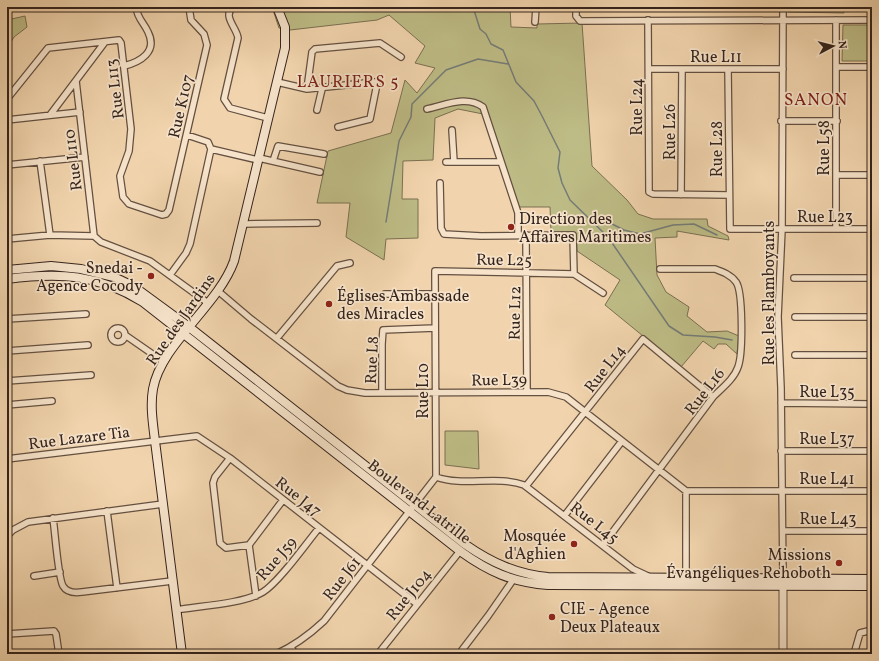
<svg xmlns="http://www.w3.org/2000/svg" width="879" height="661" font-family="Vollkorn,serif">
<rect width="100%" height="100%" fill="#f1d4ad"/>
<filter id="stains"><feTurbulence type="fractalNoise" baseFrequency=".005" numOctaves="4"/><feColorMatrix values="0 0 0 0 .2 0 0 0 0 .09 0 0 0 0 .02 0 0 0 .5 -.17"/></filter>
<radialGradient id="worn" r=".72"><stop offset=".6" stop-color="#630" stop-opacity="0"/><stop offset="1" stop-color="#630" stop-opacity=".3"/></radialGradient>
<path fill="#bebc86" stroke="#7a7052" d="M272,7H510L511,27L537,28V24L582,23L592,166L627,200L638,214L653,219H707L708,226L728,236L729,240L677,231V237L655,238L657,275L666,292L689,307L687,316L707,332L727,331L739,336L737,354L726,344H718L714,349L703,341L681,367L605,305L620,280L577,251L576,233L551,232L550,207H514L483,114L458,109L435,118L433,160L403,161L402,199H418V238L386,239L384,260L346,237L350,203H317L328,151L391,133L405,80L417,93L435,68L415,63L425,46L389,15L377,20L290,30L279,28Z
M789,7H844V13L788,12Z
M25,16L27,27L14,37L7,49V20Z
M843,25H872V61H842Z
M445,431H478L479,469L445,465Z"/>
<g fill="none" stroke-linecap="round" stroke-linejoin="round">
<path stroke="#747c78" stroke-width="1.5" d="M473,7L480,29L486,34L491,44L503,50L516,82L534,101L542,116L560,152L558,168L562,183L570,200L608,237L669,326L683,335L715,337L732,340
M591,220L610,223L624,230L640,234L673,225L694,224L717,235
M386,222L399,141L411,117L412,104L446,70L478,59L508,64"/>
<defs>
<path id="minor" d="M233,7C222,16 237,28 238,38L224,99L230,108L268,118
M576,7V16L580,21L872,20
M783,7L782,229L778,317L781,388L783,579
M648,20L649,192L653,194L729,195
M535,22L536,7
M124,66C140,62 158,52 148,32C144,23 137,18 136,7
M837,67H872
M649,69H783
M728,69L730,229H872
M76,81L94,236
M277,82L307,89L375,82L377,84L370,119L338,127
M307,89L312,52L315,49L380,43L401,57
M7,99L48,48L119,40L121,43L131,129L129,151L120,176L123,197L129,204L162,215L166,214L169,210L207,45L204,34L191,20L189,7
M427,109C446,105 466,95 483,107L518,213V235
M317,110L322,89
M50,115L105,42
M7,120L80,112
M781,121H837
M452,130L454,162
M187,135L208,142L211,149L258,160
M259,158L320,172
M40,161L50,235
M273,161L278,146L324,154
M446,162H501
M7,165L85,157
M836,175H872
M440,183L441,228L444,234L481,236L573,235L574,274
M681,195L682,69
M244,224L317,223
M836,229V20
M526,235L527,392
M94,236L101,242L150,261L208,303
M7,239L50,235L94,236
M574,274L603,293
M170,275L186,253L190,244L211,149
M794,278H872
M218,291L251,319L338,386L347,390L365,393L548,392L566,397L686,491H872
M385,294H435
M795,317H872
M7,319L86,314
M111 335a7 7 0 1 1 14 0a7 7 0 1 1-14 0Z
M125,335L164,362
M277,338L337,266L350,263
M7,351L88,345
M795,355H872
M7,381L91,375
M382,393V344L383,330L435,328
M781,403L872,404
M7,405L52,401
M781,451H872
M230,458L215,477L213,483L220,543L226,548L249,545
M7,459L197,436L230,458L417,604
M436,477C464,487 496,475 524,485L633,569L648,576
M526,486L643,339L713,397
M107,511L117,588
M565,515L622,441
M53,518C55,531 58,578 63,586C67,593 75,593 82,592L172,581
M783,531H872
M7,536L13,530L28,522L163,504
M603,545L713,397C722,388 734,379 738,367C743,354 743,291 736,282C731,275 723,272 715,269H660
M34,576L60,572
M686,578V491
M256,596L249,545L283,500
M176,610C199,606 243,604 263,592C279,582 305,545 319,528
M7,634L54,631L56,634L59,654
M291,647L295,654
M276,654C294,646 309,635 324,621L436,477L435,271L574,274
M378,654L460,551
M459,654L488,616L513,580
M854,654L860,633L872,630"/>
<path id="tertiary" d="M783,654V581"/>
<path id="secondary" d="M7,270L51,266L81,269L114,277L133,286L189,327L466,545C492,563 517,574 548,577L872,579
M7,279C60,272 97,274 143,302L460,551C489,572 512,582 548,585L872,586
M182,654L155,441C153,424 150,406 153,389C161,344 218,306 234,261L285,48V27L277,7"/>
</defs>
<use href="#minor" stroke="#645041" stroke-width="8"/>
<use href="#tertiary" stroke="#645041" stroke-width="9"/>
<use href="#secondary" stroke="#35241d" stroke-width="10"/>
<use href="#minor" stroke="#f6e3ca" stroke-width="5.5"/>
<use href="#tertiary" stroke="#f6e3ca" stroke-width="7"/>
<use href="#secondary" stroke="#f6e3ca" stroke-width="8"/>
</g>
<g fill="#8f2418" stroke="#f6e3ca" stroke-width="1.5">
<circle cx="511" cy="227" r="4"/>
<circle cx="151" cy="276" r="4"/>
<circle cx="329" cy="304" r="4"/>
<circle cx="574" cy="544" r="4"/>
<circle cx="839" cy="563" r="4"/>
<circle cx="552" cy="617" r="4"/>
</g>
<g text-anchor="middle" stroke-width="3.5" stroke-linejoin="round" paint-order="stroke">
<g font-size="16" fill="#35241d" stroke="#f6e3ca">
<text x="716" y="62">Rue L11</text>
<text transform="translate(114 89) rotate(-97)" y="6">Rue L113</text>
<text transform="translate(180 106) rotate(-77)" y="6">Rue K107</text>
<text transform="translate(636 107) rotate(-90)" y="6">Rue L24</text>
<text transform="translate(669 132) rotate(-90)" y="6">Rue L26</text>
<text transform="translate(823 148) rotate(-90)" y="6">Rue L58</text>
<text transform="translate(716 149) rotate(-90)" y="6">Rue L28</text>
<text transform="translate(72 160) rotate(-97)" y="6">Rue L110</text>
<text x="825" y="222">Rue L23</text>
<text transform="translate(504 259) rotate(1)" y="6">Rue L25</text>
<text transform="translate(768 293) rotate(-90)" y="6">Rue les Flamboyants</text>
<text transform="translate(514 313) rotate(-89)" y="6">Rue L12</text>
<text transform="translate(180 319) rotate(-55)" y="6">Rue des Jardins</text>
<text transform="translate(371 360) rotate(-87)" y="6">Rue L8</text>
<text transform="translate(604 368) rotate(-52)" y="6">Rue L14</text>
<text transform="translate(499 379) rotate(-1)" y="6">Rue L39</text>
<text transform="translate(422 391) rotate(-90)" y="6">Rue L10</text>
<text transform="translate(704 391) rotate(-52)" y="6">Rue L16</text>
<text x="827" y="397">Rue L35</text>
<text transform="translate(79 437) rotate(-7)" y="6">Rue Lazare Tia</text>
<text x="827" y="444">Rue L37</text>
<text x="827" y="484">Rue L41</text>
<text transform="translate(299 496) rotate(38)" y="6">Rue J47</text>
<text transform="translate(420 501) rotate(38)" y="6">Boulevard Latrille</text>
<text x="828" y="524">Rue L43</text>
<text transform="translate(595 522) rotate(38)" y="6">Rue L45</text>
<text transform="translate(276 558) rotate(-49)" y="6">Rue J59</text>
<text transform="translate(341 578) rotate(-52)" y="6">Rue J61</text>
<text transform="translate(408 594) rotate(-51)" y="6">Rue J104</text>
</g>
<g font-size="16" fill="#35241d" stroke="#f6e3ca" text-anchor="start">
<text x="519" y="224">Direction des<tspan x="519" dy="18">Affaires Maritimes</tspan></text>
<text x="143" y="273" text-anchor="end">Snedai -<tspan x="143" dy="18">Agence Cocody</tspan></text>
<text x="337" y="301">Églises Ambassade<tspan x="337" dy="18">des Miracles</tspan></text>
<text x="566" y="541" text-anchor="end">Mosquée<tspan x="566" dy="18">d'Aghien</tspan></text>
<text x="831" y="560" text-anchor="end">Missions<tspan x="831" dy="18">Évangéliques Rehoboth</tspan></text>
<text x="560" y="614">CIE - Agence<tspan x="560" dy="18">Deux Plateaux</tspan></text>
</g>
<g font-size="17" letter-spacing="1" fill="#7a1f14" stroke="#f6e3ca">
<text x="348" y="87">LAURIERS 5</text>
<text x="816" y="105">SANON</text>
</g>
</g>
<rect width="879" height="661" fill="none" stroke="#f1d4ad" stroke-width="24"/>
<rect x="8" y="8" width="863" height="645" fill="none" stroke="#35241d" stroke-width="2"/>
<rect x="12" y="12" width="855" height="637" fill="none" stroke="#35241d"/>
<g transform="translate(833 46) rotate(83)" stroke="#f6e3ca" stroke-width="3" paint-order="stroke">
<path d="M0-3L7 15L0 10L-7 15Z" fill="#35241d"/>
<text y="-6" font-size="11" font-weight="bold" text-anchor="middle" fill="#35241d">N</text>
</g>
<rect width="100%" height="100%" filter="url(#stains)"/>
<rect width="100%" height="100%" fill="url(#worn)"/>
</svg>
